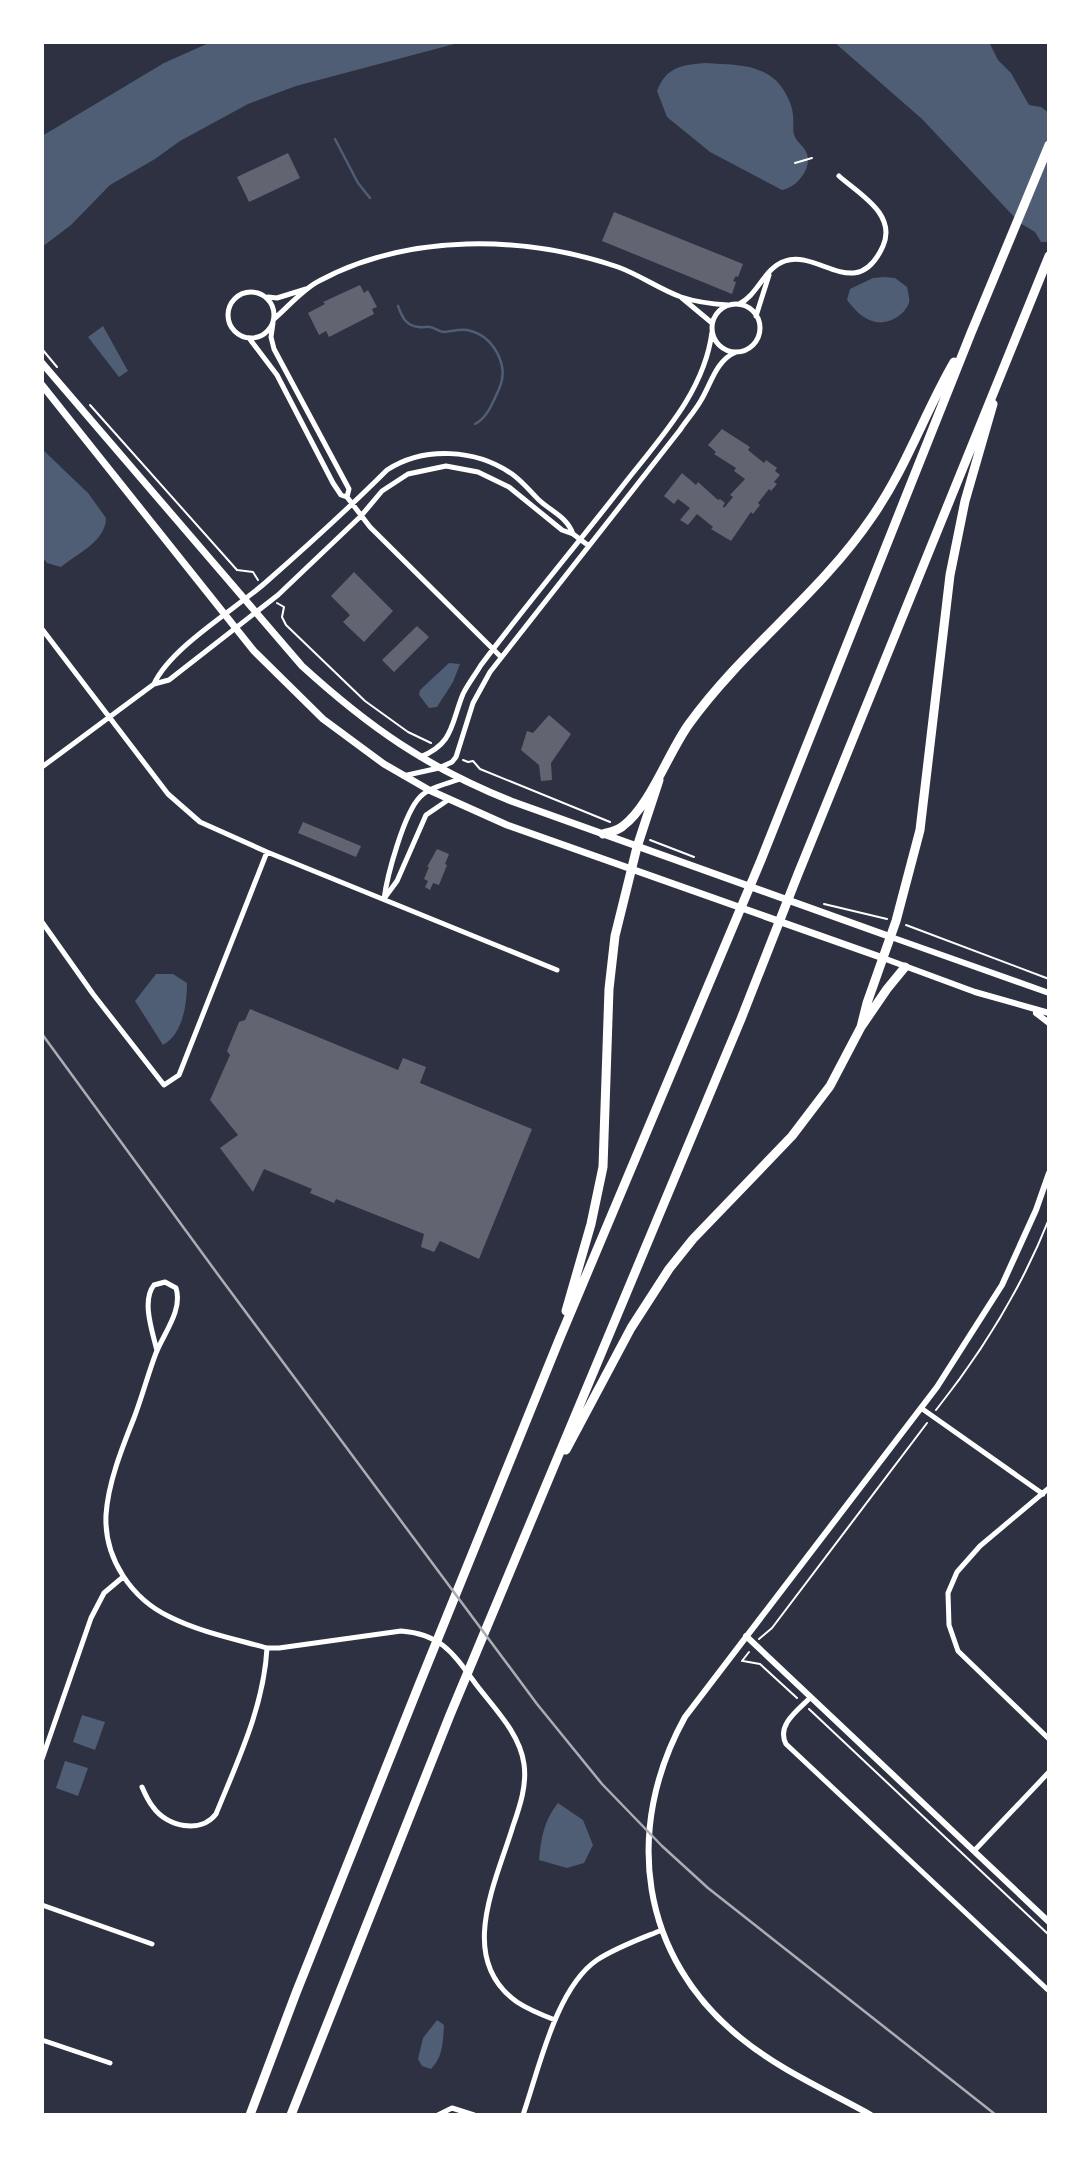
<svg xmlns="http://www.w3.org/2000/svg" width="1091" height="2157" font-family="'Sofia Sans Condensed',sans-serif">
<rect width="100%" height="100%" fill="#2d3142"/>
<path fill="#4f5d75" d="M211,42H462L296,86L248,104L180,141L155,159L110,185L71,225L42,247V136L164,63Z
M834,42H989L998,60L1011,73L1029,105L1041,107L1049,113V242H1041L1035,232L1020,223L922,119Z
M706,63C729,65 754,63 773,78C783,86 792,102 793,115C794,122 792,131 795,137C798,143 805,147 807,154C812,169 796,188 782,190L710,152L667,117L657,91C667,66 682,65 706,63Z
M885,277L895,278L907,287C908,292 910,298 909,303C904,317 885,326 872,321C862,318 853,308 847,300L850,289L873,278Z
M103,326L128,371L119,377L88,337Z
M42,449L88,493L106,518C106,541 77,554 61,567L47,563L42,557Z
M449,663L460,664L453,682L437,707L429,708L419,695L420,690Z
M156,974H173L187,983C187,1004 183,1034 163,1045L135,1001Z
M82,1715L105,1722L95,1750L73,1742Z
M65,1761L88,1768L78,1796L56,1788Z
M558,1803L583,1820L593,1845L584,1863L567,1868L539,1860C541,1838 544,1820 558,1803Z
M437,2020L444,2025C443,2042 443,2057 431,2069L422,2066L418,2059L423,2038Z"/>
<g fill="none" stroke-linecap="round" stroke-linejoin="round">
<path stroke="#4f5d75" stroke-width="2.5" d="M335,139L358,183L370,198
M398,306C402,317 406,326 419,327C423,328 427,326 430,327C436,328 439,332 445,332C453,331 460,329 467,330C493,335 510,365 499,389C493,402 488,417 475,424"/>
</g>
<path fill="#626471" d="M288,153L300,178L249,202L237,177Z
M614,212L743,264L738,277L736,276L734,279L733,281L736,282L732,294L602,241Z
M360,285L364,293L368,290L377,307L372,309L374,314L329,337L326,331L319,335L308,313L325,304L323,302Z
M722,429L750,447L748,450L764,463L766,460L777,468L775,471L780,475L774,482L777,484L771,491L769,489L758,503L760,505L753,514L751,512L731,541L711,529L713,527L697,514L688,525L680,520L690,508L678,499L674,504L664,496L682,473L696,485L698,482L718,500L720,499L725,503L723,506L724,508L733,497L730,495L745,479L734,471L736,468L714,454L716,452L708,445Z
M354,572L393,611L364,642L343,622L350,615L331,596Z
M417,626L429,637L394,672L382,660Z
M549,715L571,734L551,763L552,780L541,781L539,765L521,750L527,731L533,733Z
M303,822L361,846L356,857L298,833Z
M437,849L449,854L445,864L447,865L439,885L433,883L430,890L425,887L428,881L424,879L429,867H427Z
M250,1009L398,1070L403,1058L426,1067L420,1083L532,1129L479,1259L440,1241L434,1252L421,1247L424,1234L336,1199L334,1203L310,1193L312,1189L264,1169L253,1192L220,1148L238,1135L210,1100L230,1055L227,1051L239,1022L245,1020Z"/>
<g fill="none" stroke-linecap="round" stroke-linejoin="round">
<path stroke="#fff" stroke-width="2" d="M795,163L812,158
M42,349L57,367
M90,405L237,570L253,572L258,580
M277,603L284,607L282,617L286,625L365,701L408,732L431,743
M463,760L468,762L473,761L480,769L610,822
M650,840L694,857
M824,904L887,919
M906,925L1049,979
M936,1410C982,1352 1022,1287 1049,1219
M759,1639L772,1628L927,1423
M742,1661L749,1652
M743,1661L760,1664L797,1698
M809,1709L1049,1935"/>
<path stroke="#fff" stroke-width="5" d="M228 315a23 23 0 1 1 46 0a23 23 0 1 1-46 0Z
M268,297L277,298L306,289
M682,298L712,323
M739,304C758,295 764,268 785,261C818,249 857,304 883,246C897,214 859,194 839,176
M712 328a24 24 0 1 1 48 0a24 24 0 1 1-48 0Z
M756,316L769,275
M274,319C288,307 303,289 319,281C408,233 524,235 618,267C640,275 659,289 681,297C696,302 712,304 728,305
M273,323L271,337L274,349L349,489L347,497
M249,338L277,375L333,483L341,495L347,497L370,527L501,657
M42,629L168,794L200,822L267,852L557,970
M154,684C170,648 234,610 265,583C306,547 348,509 387,470C424,446 476,449 512,474C522,481 530,491 539,500C552,512 567,517 573,534
M420,757C454,744 451,723 463,694C468,684 475,675 481,665C526,605 575,547 621,488C658,440 704,394 712,332
M42,767L154,684L169,680L278,595L361,516L382,491L408,474L446,466L478,472L509,487L562,530L573,534L589,546
M403,776L439,768L452,762L456,757L473,703L490,672L680,430C686,421 694,412 700,402C711,385 715,361 736,352
M386,896L397,881L426,815L448,800
M384,899C387,876 404,813 420,797C430,787 447,784 460,779
M42,922L93,994L164,1085L179,1075L267,852
M157,1351C153,1333 141,1301 154,1285L165,1282L176,1288C183,1310 164,1333 156,1353C148,1374 142,1397 134,1418C122,1448 108,1483 106,1515C104,1559 132,1599 170,1617C200,1632 235,1639 267,1648H279L401,1631C441,1634 453,1653 475,1683C493,1707 520,1733 524,1764C527,1785 520,1806 513,1826C496,1882 456,1959 517,2002C529,2010 542,2015 555,2020
M921,1408L1043,1494
M1049,1488L980,1546L957,1572L948,1593L949,1625L958,1651L1049,1739
M811,1697C798,1710 776,1725 786,1744L1049,1991
M42,1759L91,1618L104,1593L123,1577
M142,1787C145,1794 148,1801 153,1807C167,1827 201,1834 216,1814C238,1760 264,1706 267,1648
M974,1851L1049,1772
M42,1905L152,1944
M42,2040L110,2063
M438,2115L452,2108L474,2115
M523,2115C539,2069 556,1988 597,1960C617,1947 640,1939 662,1930"/>
<path stroke="#fff" stroke-width="6" d="M891,937L1049,993
M883,958L975,992L1049,1013
M1036,1013L1049,1023
M746,1636L1049,1922
M871,2115C828,2091 780,2070 742,2039C639,1957 623,1829 685,1717L937,1387L1002,1285L1036,1210L1049,1173"/>
<path stroke="#fff" stroke-width="7" d="M42,363L302,666C369,727 426,767 511,801L891,937
M42,385L254,651L323,719L384,764L429,790L507,825L883,958"/>
<path stroke="#fff" stroke-width="9" d="M603,834C610,832 617,831 623,826C650,806 668,753 689,724C743,649 820,594 872,517C906,468 925,412 954,362
M861,1027L867,1003L896,921L920,830L950,575L965,501L993,404
M566,1311L591,1224L603,1167L609,989L615,936L637,847L659,780
M566,1450L631,1328L669,1269L693,1239L792,1136L830,1086L861,1027L887,989L905,967
M250,2115L296,1993L419,1685L559,1340L761,860L971,333L1049,145
M291,2115L450,1715L741,1019L798,874L1049,256"/>
<path stroke="#abadb3" stroke-width="2.5" d="M42,1034L219,1276L537,1704L602,1784L662,1846L708,1888L996,2115"/>
</g>
<rect width="1091" height="2157" fill="none" stroke="#ffffff" stroke-width="88"/>
</svg>
